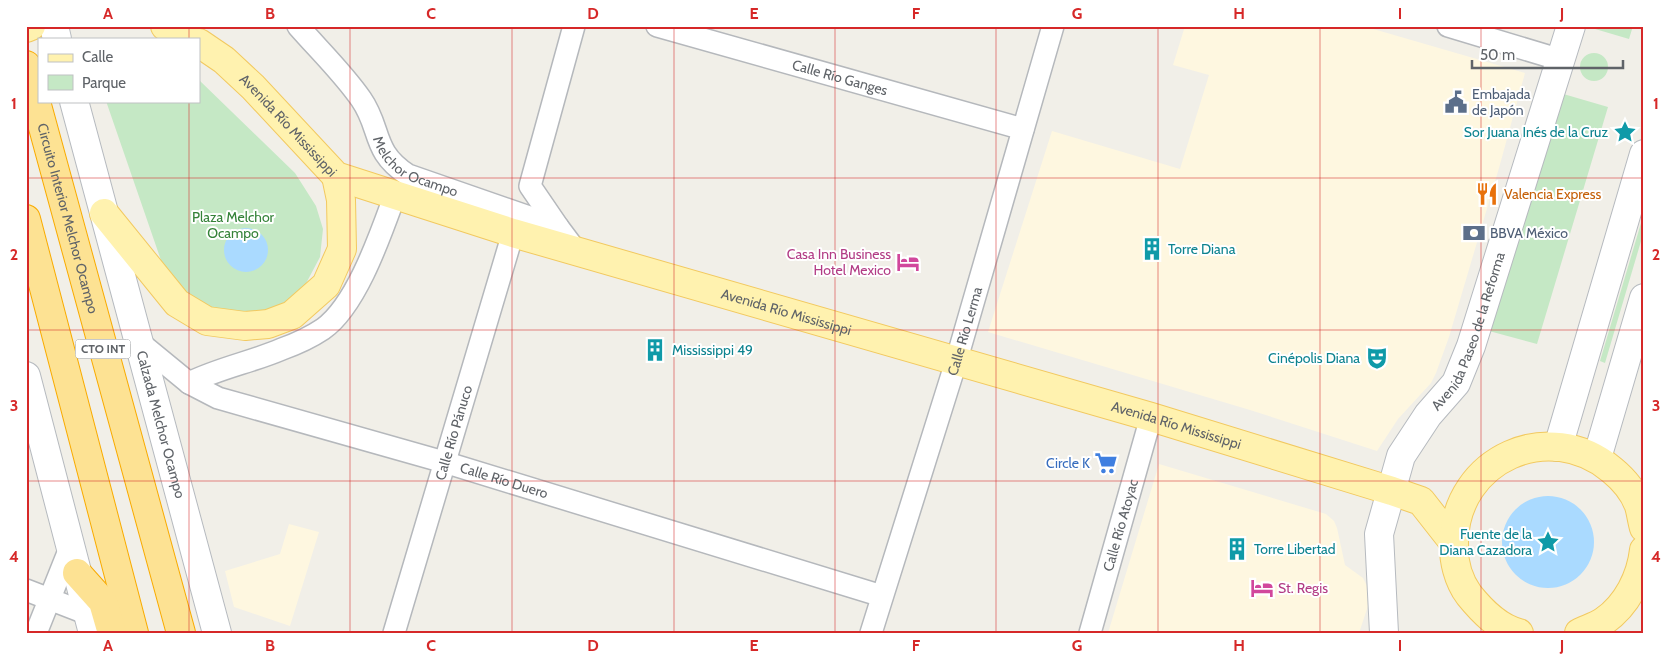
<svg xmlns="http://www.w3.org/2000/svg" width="1670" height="659" font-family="Cabin,sans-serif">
<rect width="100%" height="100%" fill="#f1efe8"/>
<path fill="#fef7e0" d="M1185,26H1363L1525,73L1499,168L1449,337L1436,373L1431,383L1398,419L1377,451L1250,410L988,332L1052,131L1180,169L1209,75L1173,65Z
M1159,464L1326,514L1334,521L1337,528L1345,565L1363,578L1367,586L1368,606L1359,633H1108Z
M289,524L319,532L290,626L234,607L225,571L280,554Z"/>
<path fill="#c5e8c5" d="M1585,26H1633L1629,39Z
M1580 67a14 14 0 1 1 28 0a14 14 0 1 1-28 0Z
M199,80L295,173L316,206L323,229L320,257L302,291L271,312H219L192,299L164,269L106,101H199Z
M1560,93L1608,107L1537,344L1489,331Z
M1644,213V231L1605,363L1600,361Z"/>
<path fill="#aadaff" d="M224 250a22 22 0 1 1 44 0a22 22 0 1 1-44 0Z
M1502 542a46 46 0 1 1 92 0a46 46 0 1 1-92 0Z"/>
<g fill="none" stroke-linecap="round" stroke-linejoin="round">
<defs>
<g id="street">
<path id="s1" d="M298,26C319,50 343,73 361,99C382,129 371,151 408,175L558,227L576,251"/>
<path id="s2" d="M657,26L1023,129"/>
<path d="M1448,26L1561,60"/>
<path d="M558,227L530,186L574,26"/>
<path id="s3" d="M139,342L189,383L218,398L444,462L882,596"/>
<path d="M189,383C219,368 252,362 282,349C296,344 311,337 323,329C357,305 381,233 395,195"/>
<path d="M26,590L88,614"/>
<path d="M36,633L70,548"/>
<path id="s4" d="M394,633L513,233"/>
<path id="s5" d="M871,633L956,362L1053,26"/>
<path id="s6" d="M1090,633L1151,417"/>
</g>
<g id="secondary">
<path d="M54,26L57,39"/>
<path id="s7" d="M74,101L217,633"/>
<path d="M26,376L93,633"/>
<path d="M1558,447L1644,154"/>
<path d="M1597,458L1644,298"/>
<path id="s8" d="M1384,633L1379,534L1401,456L1428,415L1456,383L1471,346L1571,26"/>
</g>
<g id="primary">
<path d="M165,26L190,39"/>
<path d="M26,28L31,26"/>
<path id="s9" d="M199,43L224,60L253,87L336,176L513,233L1151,417L1392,491L1421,501L1454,543"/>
<path d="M104,213L177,303L207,321L245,326L268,324L292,315L326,285L342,249L341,200L336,176"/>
<path d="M1519,633C1498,628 1482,611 1469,595C1458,580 1453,560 1454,541C1456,459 1549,417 1612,470C1623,479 1634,492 1639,506C1641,513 1642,521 1644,528"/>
<path d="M1579,633C1587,629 1597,626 1604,621C1627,605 1641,577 1644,550"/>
</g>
<g id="highway">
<path id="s10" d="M26,65L181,633"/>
<path d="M26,219L134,633"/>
<path d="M77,573L103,602L112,633"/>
</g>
</defs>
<use href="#street" stroke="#b5b8bc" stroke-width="24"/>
<use href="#secondary" stroke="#b6babf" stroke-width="30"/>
<use href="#primary" stroke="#f2c960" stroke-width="30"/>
<use href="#highway" stroke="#f9ab00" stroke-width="30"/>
<use href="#street" stroke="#fff" stroke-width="21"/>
<use href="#secondary" stroke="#fff" stroke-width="28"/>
<use href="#primary" stroke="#fff2af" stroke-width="28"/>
<use href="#highway" stroke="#fde293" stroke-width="28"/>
</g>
<path fill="none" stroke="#d62828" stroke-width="1" stroke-opacity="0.55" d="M189,26V39M350,26V633M512,26V633M674,26V633M835,26V633M996,26V633M1158,26V633M1320,26V633M1481,26V633M189,101V633M26,178H1644M26,330H1644M26,481H1644"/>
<defs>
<symbol id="civic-bare" viewBox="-9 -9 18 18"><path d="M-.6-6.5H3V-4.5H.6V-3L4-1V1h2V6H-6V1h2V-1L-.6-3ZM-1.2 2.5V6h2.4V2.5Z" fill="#5c6f8a" stroke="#fff" stroke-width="2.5" paint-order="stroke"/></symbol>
<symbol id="sight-bare" viewBox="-9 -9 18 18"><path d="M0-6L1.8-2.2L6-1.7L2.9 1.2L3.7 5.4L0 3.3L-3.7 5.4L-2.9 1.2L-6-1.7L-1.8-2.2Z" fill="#0f9aa8" stroke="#fff" stroke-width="2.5" paint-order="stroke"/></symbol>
<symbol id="restaurant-bare" viewBox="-9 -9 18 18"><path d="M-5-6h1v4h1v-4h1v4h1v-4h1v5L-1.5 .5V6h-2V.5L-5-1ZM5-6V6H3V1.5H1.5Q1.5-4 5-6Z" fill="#e8710a" stroke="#fff" stroke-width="2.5" paint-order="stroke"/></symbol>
<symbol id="bank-bare" viewBox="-9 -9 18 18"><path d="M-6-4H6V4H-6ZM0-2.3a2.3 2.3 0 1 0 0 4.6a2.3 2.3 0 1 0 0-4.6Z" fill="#5c6f8a" stroke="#fff" stroke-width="2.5" paint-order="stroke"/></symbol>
<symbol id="building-bare" viewBox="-9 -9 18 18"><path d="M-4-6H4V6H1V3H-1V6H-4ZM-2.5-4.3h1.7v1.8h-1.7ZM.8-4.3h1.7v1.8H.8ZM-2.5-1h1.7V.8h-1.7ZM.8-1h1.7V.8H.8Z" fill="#0f9aa8" stroke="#fff" stroke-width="2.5" paint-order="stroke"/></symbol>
<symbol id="hotel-bare" viewBox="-9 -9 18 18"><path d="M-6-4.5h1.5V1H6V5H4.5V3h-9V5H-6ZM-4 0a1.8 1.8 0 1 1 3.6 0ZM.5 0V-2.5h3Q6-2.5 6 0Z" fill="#d1479c" stroke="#fff" stroke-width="2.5" paint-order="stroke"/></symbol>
<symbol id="theatre-bare" viewBox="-9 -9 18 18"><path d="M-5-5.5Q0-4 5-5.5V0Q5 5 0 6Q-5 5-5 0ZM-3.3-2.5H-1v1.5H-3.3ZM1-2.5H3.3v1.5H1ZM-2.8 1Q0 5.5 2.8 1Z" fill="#0f9aa8" stroke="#fff" stroke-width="2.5" paint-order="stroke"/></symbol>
<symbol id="supermarket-bare" viewBox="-9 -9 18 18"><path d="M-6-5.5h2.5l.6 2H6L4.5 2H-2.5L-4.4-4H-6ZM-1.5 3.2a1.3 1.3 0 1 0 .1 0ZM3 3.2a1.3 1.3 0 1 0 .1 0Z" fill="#3f7fe0" stroke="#fff" stroke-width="2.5" paint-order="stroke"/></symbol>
</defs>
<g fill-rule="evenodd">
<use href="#civic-bare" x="1440" y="86" width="32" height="32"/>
<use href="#sight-bare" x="1609" y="116" width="32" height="32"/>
<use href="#restaurant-bare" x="1471" y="178" width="32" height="32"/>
<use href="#bank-bare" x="1458" y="217" width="32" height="32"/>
<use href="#building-bare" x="1136" y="233" width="32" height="32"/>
<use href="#hotel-bare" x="892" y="246" width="32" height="32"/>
<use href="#building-bare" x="639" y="334" width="32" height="32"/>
<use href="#theatre-bare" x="1361" y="342" width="32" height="32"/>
<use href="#supermarket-bare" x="1090" y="447" width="32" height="32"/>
<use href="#sight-bare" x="1532" y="526" width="32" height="32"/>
<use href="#building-bare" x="1221" y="533" width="32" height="32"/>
<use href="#hotel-bare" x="1246" y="572" width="32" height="32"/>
</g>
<g text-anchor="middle" stroke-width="4" stroke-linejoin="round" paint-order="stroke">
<rect fill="#fff" stroke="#8f9295" stroke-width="1" x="75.5" y="339.5" width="55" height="19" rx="4"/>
<g font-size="12" font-weight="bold" fill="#5f6368">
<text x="103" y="353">CTO INT</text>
</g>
<g font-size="14" fill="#5f6368" stroke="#fff">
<text dy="5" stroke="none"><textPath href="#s2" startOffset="190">Calle Río Ganges</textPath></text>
<text dy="5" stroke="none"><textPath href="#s9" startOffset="122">Avenida Río Mississippi</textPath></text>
<text dy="5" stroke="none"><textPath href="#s1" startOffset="189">Melchor Ocampo</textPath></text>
<text dy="5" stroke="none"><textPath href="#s10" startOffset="159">Circuito Interior Melchor Ocampo</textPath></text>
<text dy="5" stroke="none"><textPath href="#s9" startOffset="662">Avenida Río Mississippi</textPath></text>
<text dy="5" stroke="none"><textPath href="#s5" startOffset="316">Calle Río Lerma</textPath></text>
<text dy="5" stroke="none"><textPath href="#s8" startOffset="324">Avenida Paseo de la Reforma</textPath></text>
<text dy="5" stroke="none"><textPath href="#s7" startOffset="335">Calzada Melchor Ocampo</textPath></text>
<text dy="5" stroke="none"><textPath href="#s9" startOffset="1068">Avenida Río Mississippi</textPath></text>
<text dy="5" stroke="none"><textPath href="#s4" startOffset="209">Calle Río Pánuco</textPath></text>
<text dy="5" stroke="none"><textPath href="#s3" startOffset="395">Calle Río Duero</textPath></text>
<text dy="5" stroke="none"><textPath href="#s6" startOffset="112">Calle Río Atoyac</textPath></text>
</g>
<g font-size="14" fill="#4e5e75" stroke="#fff" text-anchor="start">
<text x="1472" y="99">Embajada<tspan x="1472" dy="16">de Japón</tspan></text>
<text x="1490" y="238">BBVA México</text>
</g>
<g font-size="14" fill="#0d838f" stroke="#fff" text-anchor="end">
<text x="1608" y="137">Sor Juana Inés de la Cruz</text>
<text x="1168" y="254" text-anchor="start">Torre Diana</text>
<text x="672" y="355" text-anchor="start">Mississippi 49</text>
<text x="1360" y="363">Cinépolis Diana</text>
<text x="1532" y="539">Fuente de la<tspan x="1532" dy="16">Diana Cazadora</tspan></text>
<text x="1254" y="554" text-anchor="start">Torre Libertad</text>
</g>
<g font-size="14" fill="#c56008" stroke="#fff" text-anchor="start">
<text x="1504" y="199">Valencia Express</text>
</g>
<g font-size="14" fill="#348238" stroke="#fff">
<text x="233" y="222">Plaza Melchor<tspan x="233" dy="16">Ocampo</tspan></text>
</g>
<g font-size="14" fill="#b23c85" stroke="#fff" text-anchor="end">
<text x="891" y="259">Casa Inn Business<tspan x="891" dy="16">Hotel Mexico</tspan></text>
<text x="1278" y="593" text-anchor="start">St. Regis</text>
</g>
<g font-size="14" fill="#366cbe" stroke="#fff" text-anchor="end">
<text x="1090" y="468">Circle K</text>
</g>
</g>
<rect width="1670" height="659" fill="none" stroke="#ffffff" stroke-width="55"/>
<rect x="38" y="38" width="162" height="65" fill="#ffffff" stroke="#bfc1c3"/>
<rect x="48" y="54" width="25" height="8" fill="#fff2af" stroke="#bfc1c3"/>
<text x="82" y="62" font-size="15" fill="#5f6368">Calle</text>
<rect x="48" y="75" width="25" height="15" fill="#c5e8c5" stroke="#bfc1c3"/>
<text x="82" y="88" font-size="15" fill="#5f6368">Parque</text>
<path d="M1472 60v8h151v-8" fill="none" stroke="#5f6368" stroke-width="2.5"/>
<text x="1480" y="60" font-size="15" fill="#5f6368" stroke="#ffffff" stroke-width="4" paint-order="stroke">50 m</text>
<rect x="28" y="28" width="1614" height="604" fill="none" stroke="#d62828" stroke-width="2"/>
<g font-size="16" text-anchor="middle" font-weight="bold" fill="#d62828">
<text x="108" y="19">A</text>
<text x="270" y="19">B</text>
<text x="431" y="19">C</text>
<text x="593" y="19">D</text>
<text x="754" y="19">E</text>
<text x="916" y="19">F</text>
<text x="1077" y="19">G</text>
<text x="1239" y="19">H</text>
<text x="1400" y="19">I</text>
<text x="1562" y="19">J</text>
<text x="14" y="109">1</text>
<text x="1656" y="109">1</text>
<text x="14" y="260">2</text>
<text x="1656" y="260">2</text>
<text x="14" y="411">3</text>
<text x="1656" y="411">3</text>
<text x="14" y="562">4</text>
<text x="1656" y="562">4</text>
<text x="108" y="651">A</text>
<text x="270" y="651">B</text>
<text x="431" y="651">C</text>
<text x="593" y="651">D</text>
<text x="754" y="651">E</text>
<text x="916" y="651">F</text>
<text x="1077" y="651">G</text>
<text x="1239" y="651">H</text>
<text x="1400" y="651">I</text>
<text x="1562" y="651">J</text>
</g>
</svg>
